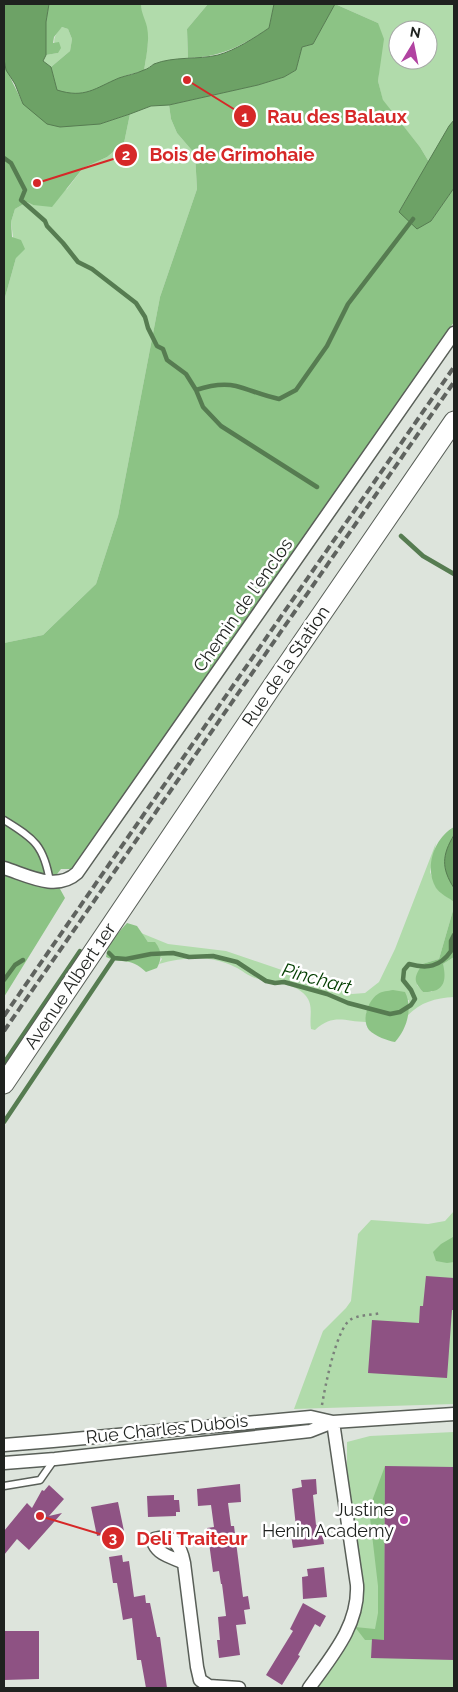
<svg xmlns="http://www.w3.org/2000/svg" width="458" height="1692" font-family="Raleway,sans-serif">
<rect width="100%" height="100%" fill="#dde4dc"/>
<path fill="#b1dbab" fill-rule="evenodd" d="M141,4H208L187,29L188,58L154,64L144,71L148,44L141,11Z
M335,4H454V120L449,126L429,162L420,147L383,101L378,81L380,61L378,23ZM398,30H428V60H398Z
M62,27L68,29L72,39L70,51L51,67L43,61L46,55L58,53C52,41 53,37 62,27Z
M157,104L169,105L171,119L177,133L195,154L197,189L160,297L118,516L96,584L43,635L4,643V301L16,258L11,222L15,209L27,202L33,205L67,189L83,168L107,157L124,143L130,114Z
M436,843L430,872L437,889L454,902V907L439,959L422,964L417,985L423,992H432L443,964L454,957V997C435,998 421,1002 407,1016L409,1000L366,1012V1022C345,1022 334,1013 315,1030L311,1029C309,1017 314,1006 306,996C295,982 270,983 255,978C248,976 242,970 235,967C211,955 184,957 159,964L162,959L141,933L168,944L226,951L352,994L365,993L379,982L395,949Z
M454,1211V1404L294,1409L323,1331L346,1308L351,1301L358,1234L371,1220L428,1224L445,1221Z
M454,1432V1688H316L349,1643L355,1627L361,1587L347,1468V1442L370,1436Z"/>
<path fill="#8cc385" d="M49,4H141C141,13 145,18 147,27C150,42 146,56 144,71C135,73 126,75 117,79C94,90 84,98 57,91L51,67L70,51L72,39L68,29L62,27L54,37L53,43L59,42L61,48L58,53L46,55V22Z
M208,4H274L269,28C241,46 222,57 188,58L187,29Z
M335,4L378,23L384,39L378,81L383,100L420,147L429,162L399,212L431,221L454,188V322L72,869H61L54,878L65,898L4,997V643L43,635L96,584L118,516L160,297L197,189L195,154L177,133L171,119L169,105L258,85L284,77L296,70L302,47L313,44Z
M4,59C7,75 17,89 23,104L100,124L130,114L124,143L107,157L83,168L52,207L33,205L27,202L15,209L11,222L12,237L21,240L25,249L16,258L4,301Z
M454,827V835L451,840L454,902C449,898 439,893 436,888C424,868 434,838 454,827Z
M454,907V957L443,964C447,981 444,993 423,992C412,980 415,977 422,964L439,959Z
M127,923L137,926L148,942H155C162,951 162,958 157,968L146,972C129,956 123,965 106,957L109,943Z
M393,990L405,992C413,1008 407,1029 395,1042C388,1041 375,1036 369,1030C361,1020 368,1000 378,994C382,991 388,991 393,990Z
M453,1237L454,1262L447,1263L436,1261L433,1252L441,1244Z
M385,1466L384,1640H365L355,1627L375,1629L378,1613V1586L369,1509Z"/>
<path fill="#6da266" stroke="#567c51" d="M4,4H49L46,22V55L43,61L51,67L57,90C85,99 95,88 119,78C127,75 136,74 144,70C148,69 151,66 154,64C174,56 198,60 218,55C236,50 254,38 269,28L274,4H335L313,44L302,47L296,70L284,77L258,85L169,105L151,106L130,114L100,124L60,127L47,124L23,104L15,84L6,70L4,59Z
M454,120V188L431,221L417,229L399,212L449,126Z
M454,835V888C441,868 442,855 454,835Z"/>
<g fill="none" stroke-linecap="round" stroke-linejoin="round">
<path stroke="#567c51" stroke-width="4.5" d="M4,158L11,163L25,190L21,200L45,221L47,226L63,243L78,262L92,269L136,303L145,317L148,328L157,346L163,349L167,360L186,374L196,390
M317,487L221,426L203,407L196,390C208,386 223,383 236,386C251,390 264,396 279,399L296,390L327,346L348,304L413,219
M401,536L423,556L454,574
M109,953L114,958L126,959L151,954L173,953L189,957L213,956L237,962L266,981L275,983L284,982L327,994L348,1003L390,1014L400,1012L411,1005L415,999L411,990L403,980L404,970L409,964C427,969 440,967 451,951V941L454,935
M4,980L15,965L23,960
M4,1063L80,951
M4,1122L114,958"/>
</g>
<path fill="#8e5283" d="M426,1276L454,1278V1310H452L447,1378L368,1373L372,1320L419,1323L420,1306H423Z
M385,1466L454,1467V1660L371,1658L372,1639L384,1640Z
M316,1479L317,1494L313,1495L316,1525L321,1524L324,1544L293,1548L290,1528L296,1527L292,1489L302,1487L301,1480Z
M240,1484L241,1502L228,1503L231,1526H234L243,1597L248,1596L250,1609L244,1610L246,1624L236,1625L240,1655L219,1658L217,1640H220L218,1617L226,1616L222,1584H221L219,1571L213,1572L207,1528L214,1527L211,1505L198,1506L197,1489Z
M49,1485L64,1499L49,1516L62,1513L29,1550L17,1539L4,1555V1531L27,1503L32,1508L42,1490L44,1491Z
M174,1495V1500H179L180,1512H176V1516L148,1517L147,1496Z
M118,1502L124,1531L97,1536L91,1507Z
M122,1555L123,1562L129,1561L134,1597L145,1595L146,1603H150L157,1637H160L167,1688H146L141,1660H137L132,1618L123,1620L117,1583H113L109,1557Z
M324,1567L327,1597L303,1599L302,1577L308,1576L307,1569Z
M303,1603L326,1616L320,1627L315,1624L298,1655L300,1656L282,1685L266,1675L293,1631L290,1629Z
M4,1631H39V1679L4,1680Z"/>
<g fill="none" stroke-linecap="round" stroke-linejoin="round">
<defs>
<path id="service" d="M4,820C35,839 44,846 50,882
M4,1486L40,1480L54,1460"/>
<path id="minor" d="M4,868C27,875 56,892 77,873L454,333
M4,1445L53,1441L311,1417L333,1422L454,1414
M4,1463L55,1459L310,1431L333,1422
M184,1563C173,1557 160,1556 154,1544L155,1539C174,1533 181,1547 184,1563L197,1667L200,1680L209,1686L239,1688
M309,1688C331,1657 359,1626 357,1585L333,1422"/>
<path id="secondary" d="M4,1084L275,682L454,421"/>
</defs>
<use href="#service" stroke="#595f58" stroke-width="9"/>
<use href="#minor" stroke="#595f58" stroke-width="15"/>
<use href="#secondary" stroke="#595f58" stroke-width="21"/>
<path stroke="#7b807b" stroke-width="2.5" stroke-dasharray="2.5 4" stroke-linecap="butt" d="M322,1405C325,1387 336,1330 350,1320C357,1315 372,1315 381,1313"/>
<use href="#service" stroke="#fff" stroke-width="6"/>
<use href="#minor" stroke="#fff" stroke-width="12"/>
<use href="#secondary" stroke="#fff" stroke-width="19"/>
<path stroke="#5f635f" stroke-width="4" stroke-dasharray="8 4" stroke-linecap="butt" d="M4,1016L454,367
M4,1031L454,382"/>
</g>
<circle fill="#b143a1" stroke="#fff" stroke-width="2" cx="404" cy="1520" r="5"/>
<g text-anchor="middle" stroke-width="5" stroke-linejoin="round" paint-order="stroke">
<g font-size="18" fill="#1f221f" stroke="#fff">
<text transform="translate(243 605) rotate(-55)" y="6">Chemin de l'enclos</text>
<text transform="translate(286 666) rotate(-56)" y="6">Rue de la Station</text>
<text transform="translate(70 986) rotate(-56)" y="6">Avenue Albert 1er</text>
<text transform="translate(167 1429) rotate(-6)" y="6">Rue Charles Dubois</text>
</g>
<g font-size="18" fill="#1f221f" stroke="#fff" text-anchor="end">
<text x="394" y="1516">Justine<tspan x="394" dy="21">Henin Academy</tspan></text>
</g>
<g font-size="19" font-style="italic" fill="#033e00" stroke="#fff">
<text transform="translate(317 978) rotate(15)" y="7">Pinchart</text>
</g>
</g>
<path fill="none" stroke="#d62828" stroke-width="2" d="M187 80L245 116M37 183L126 155M40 1516L113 1538"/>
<g fill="#d62828" stroke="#fff" stroke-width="2">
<circle cx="187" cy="80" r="5"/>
<circle cx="37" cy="183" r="5"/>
<circle cx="40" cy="1516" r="5"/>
<circle cx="245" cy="116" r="12"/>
<circle cx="126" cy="155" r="12"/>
<circle cx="113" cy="1538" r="12"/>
</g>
<g font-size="15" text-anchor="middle" font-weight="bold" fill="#fff">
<text x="245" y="122">1</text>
<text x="126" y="160">2</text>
<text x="113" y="1543">3</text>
</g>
<g font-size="19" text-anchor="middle" font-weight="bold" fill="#d62828" stroke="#fff" stroke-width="5" stroke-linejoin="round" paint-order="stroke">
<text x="337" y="123">Rau des Balaux</text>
<text x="232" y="161">Bois de Grimohaie</text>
<text x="192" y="1545">Deli Traiteur</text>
</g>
<rect width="458" height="1692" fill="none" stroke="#1f221f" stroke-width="10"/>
<g transform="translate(413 45) rotate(10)"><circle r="24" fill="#ffffff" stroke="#a5a7a5"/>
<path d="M0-4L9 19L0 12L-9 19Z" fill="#b143a1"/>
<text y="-8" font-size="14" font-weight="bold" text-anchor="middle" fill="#1f221f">N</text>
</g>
</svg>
